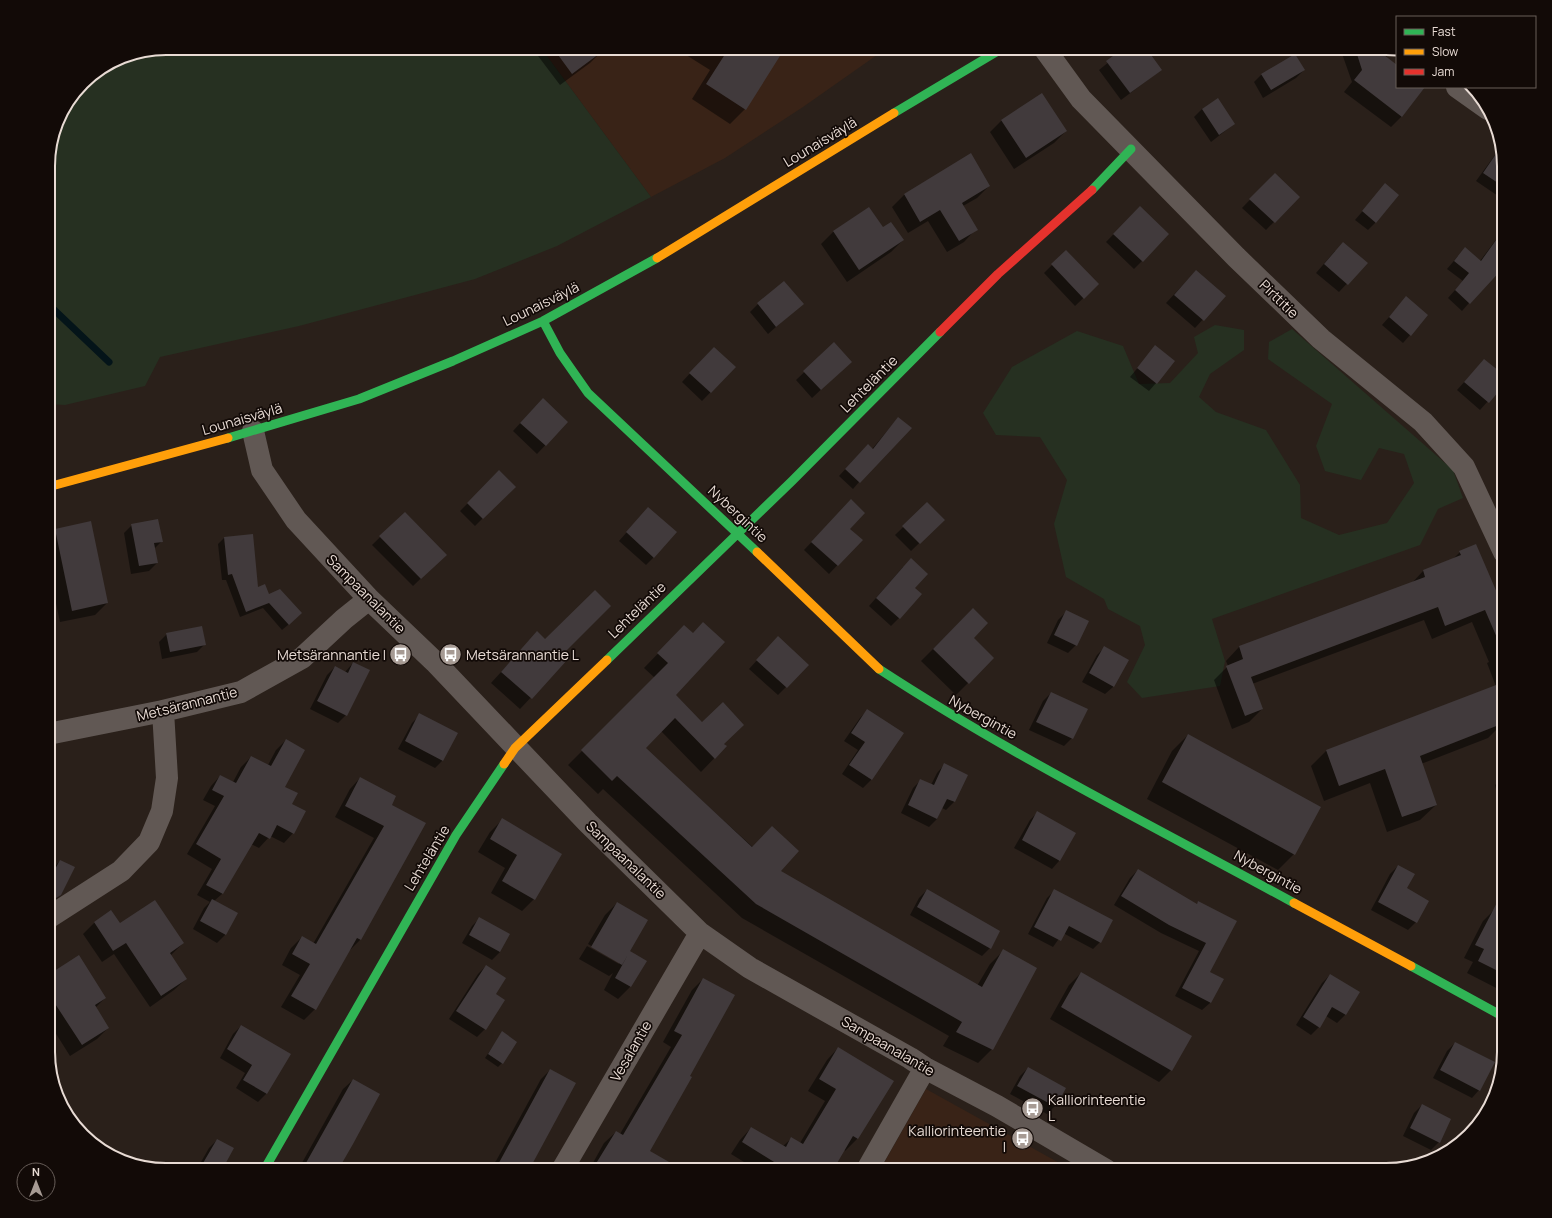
<svg xmlns="http://www.w3.org/2000/svg" width="1552" height="1218" font-family="Manrope,sans-serif">
<rect width="100%" height="100%" fill="#2a201a"/>
<path fill="#392317" d="M541,48H887L803,107L725,158L651,197Z
M926,1089L1072,1170H880Z"/>
<path fill="#263021" d="M166,48H541L651,197L557,246L475,279L299,326L160,357L145,386L65,405L48,404V158L60,114L88,77L121,57Z
M1215,325L1244,330V350L1210,374L1199,397L1216,412L1266,430L1300,485L1301,518L1339,535L1387,523L1414,483L1404,454L1379,448L1361,480L1325,471L1316,446L1332,404L1268,359L1269,342L1292,329L1453,470L1463,498L1438,509L1420,545L1212,619L1225,661L1220,686L1142,698L1127,682L1145,645L1140,626L1108,609L1104,599L1066,577L1054,524L1067,480L1040,437L996,435L983,413L1012,367L1077,331L1123,346L1139,384L1170,383L1198,353L1194,337Z"/>
<path fill="#0007" d="M532,48H600L602,51L590,63L560,85Z
M675,48H784L745,109L730,124L692,99L710,70Z
M827,48H848L840,56Z
M1126,48L1161,70L1121,100L1099,70Z
M1340,48H1373L1397,66V87H1424L1402,116L1391,127L1344,92L1352,82Z
M1304,70L1296,78L1263,98L1254,82L1262,74Z
M1202,109L1234,124L1211,142L1194,117Z
M1002,120L1066,131L1054,143L1014,169L990,132Z
M1500,148L1504,166V200L1476,181Z
M971,155L989,186L977,198L963,206L976,229L964,242L947,252L928,221L908,233L892,207L904,195Z
M1275,174L1298,197L1266,230L1242,208Z
M1385,185L1376,222L1368,230L1355,220Z
M1140,207L1142,261L1134,269L1106,242Z
M869,208L883,228L903,240L891,252L847,282L821,244L833,232Z
M1504,229L1469,303L1462,311L1448,298L1463,281L1447,269L1458,256L1480,261Z
M1066,251L1098,284L1075,306L1044,273Z
M1335,251L1366,263L1339,292L1316,273Z
M1196,271L1224,296L1195,328L1166,303Z
M1406,298L1410,335L1403,343L1382,325Z
M758,304H802L768,334L750,312Z
M834,344L843,369L812,398L796,380Z
M1155,347L1156,383L1149,391L1130,377Z
M706,356L734,368L702,401L682,382Z
M1484,360L1504,383L1480,410L1457,390Z
M535,407L567,422L537,454L513,431Z
M898,418L859,482L853,489L839,476L861,452L872,449Z
M499,472L514,487L475,526L460,511Z
M927,504L943,520L911,551L895,535Z
M843,509L849,529L861,540L829,574L804,550Z
M405,513L445,555L413,586L372,545Z
M641,516L654,557L646,565L619,541Z
M90,522L107,603L95,615L60,622L48,566V537L55,530Z
M132,525L162,541L154,549L157,563L149,571L131,574L124,533Z
M252,535L257,588L295,619L282,630L263,608L240,617L226,580H222L218,544L224,538Z
M1460,552L1504,615V687L1497,689L1487,663L1489,662L1472,622L1432,639L1424,620L1252,684L1262,709L1249,722L1232,729L1214,680L1228,666L1226,661L1239,647L1412,583L1423,571L1453,559Z
M903,567L914,588L899,618L891,626L869,606Z
M973,609L972,638L993,658L956,695L921,661Z
M1066,612L1076,645L1068,653L1047,643L1058,620Z
M537,633L567,659L520,709L491,683Z
M167,634L205,644L197,652L162,659L159,642Z
M671,640L674,695L726,746L701,772L661,731L644,748L779,871L977,986L990,964L1004,950L992,1049L978,1063L943,1046L949,1036L742,918L603,789L598,794L568,765L655,678L644,668Z
M770,646L808,665L778,695L749,669Z
M1105,647L1128,660L1113,687L1105,694L1082,682L1097,655Z
M353,663L369,670L346,715L338,723L310,709L327,675L335,667L345,672Z
M48,673L53,701L48,705Z
M1490,688L1503,723L1488,738L1421,764L1436,805L1420,820L1387,832L1370,783L1324,801L1311,766L1326,751Z
M1051,693L1072,738L1064,746L1029,730L1043,701Z
M868,710L902,734L871,780L863,788L842,774L858,750L844,741L860,718Z
M420,715L443,760L435,768L398,749L412,723Z
M1188,735L1294,854L1278,870L1147,799L1172,751Z
M286,740L284,787L291,805L293,833L284,843L270,836L259,848L251,844L222,894L214,901L236,914L225,935L217,943L193,929L204,908L210,902L197,895L212,869L187,854L215,806L203,800L211,786L220,776L233,782L241,767L251,757L268,765L276,750Z
M944,765L967,775L954,802L946,810L942,808L937,819L929,827L901,813L913,788L921,780L931,785L937,773Z
M1504,776V815L1503,816L1495,785Z
M360,778L391,805L425,823L360,940L349,951L315,1009L304,1020L281,1007L300,975L282,965L291,948L302,937L313,944L374,838L335,817L350,789Z
M1038,812L1059,861L1052,869L1014,848L1030,820Z
M502,820L561,854L534,899L522,911L491,893L505,868L478,852L490,832Z
M60,861L58,896L50,904L48,903V876L52,869Z
M1398,866L1416,922L1408,930L1371,910L1390,874Z
M1138,870L1196,905L1198,902L1235,922L1209,972L1222,979L1210,1003L1202,1010L1175,996L1199,951L1161,933L1114,905L1130,878Z
M927,890L990,948L982,956L910,915L919,898Z
M1054,891L1100,942L1093,949L1063,933L1053,947L1028,934L1047,898Z
M617,903L627,955L630,952V987L618,999L604,990L613,973L609,976L579,959L587,946L619,964V962L588,944L605,915Z
M1495,909L1504,913V992L1467,973L1473,962L1464,958L1483,921Z
M480,918L500,952L492,960L462,943L472,926Z
M95,922L120,925L183,943L170,956L186,979L174,990L150,1007L114,954L102,962L83,934Z
M486,966L494,995L485,1029L477,1037L449,1019L478,974Z
M1081,973L1190,1036L1171,1070L1159,1082L1050,1019L1069,985Z
M1330,975L1359,993L1345,1015L1337,1023L1326,1016L1319,1027L1311,1035L1296,1025L1322,983Z
M48,976L105,998L95,1008L108,1028L97,1039L70,1056L48,1021Z
M703,979L689,1076L649,1151L661,1170H589L604,1143L616,1132L620,1134L671,1047L663,1042L692,990Z
M241,1026L289,1054L266,1094L258,1102L236,1088L245,1073L220,1058L233,1034Z
M502,1033V1063L498,1067L485,1058Z
M1455,1043L1479,1090L1472,1098L1433,1078L1447,1051Z
M838,1048L892,1081L857,1139L845,1151L844,1149L831,1170H757L731,1154L740,1140L751,1128L783,1146L792,1138L800,1143L825,1101L808,1091L827,1060Z
M1028,1068L1055,1106L1047,1114L1010,1094L1020,1076Z
M550,1070L523,1170H486L496,1161L541,1079Z
M353,1080L337,1170H298L343,1089Z
M1422,1105L1439,1142L1431,1150L1403,1136L1414,1113Z
M217,1140L221,1170H183L189,1164L197,1169L209,1148Z"/>
<g fill="none" stroke-linecap="round" stroke-linejoin="round">
<path stroke="#041419" stroke-width="7" d="M48,304L109,362"/>
</g>
<path fill="#413a3c" d="M553,48H607L572,74Z
M729,48H785L746,110L706,84Z
M1124,48H1146L1162,70L1130,93L1106,61Z
M1355,48H1375L1397,65V87H1425L1402,117L1354,80L1362,70Z
M1295,54L1305,70L1271,90L1261,74Z
M1042,93L1067,131L1026,158L1001,120Z
M1218,98L1235,124L1219,135L1202,109Z
M1500,148L1504,166V187L1483,173Z
M971,153L990,186L962,203L978,230L959,241L940,210L920,222L904,194Z
M1275,173L1300,197L1275,223L1249,199Z
M1385,183L1399,195L1376,223L1362,211Z
M1140,206L1169,234L1143,262L1113,234Z
M869,207L883,227L891,222L904,240L859,270L833,231Z
M1504,229V267L1470,304L1455,290L1469,273L1454,261L1465,247L1481,261Z
M1343,242L1368,263L1348,285L1324,264Z
M1066,250L1099,284L1084,299L1051,264Z
M1196,270L1226,296L1204,321L1174,295Z
M784,281L804,304L776,327L757,303Z
M1406,296L1428,315L1411,336L1389,317Z
M834,342L852,362L821,390L803,371Z
M1155,345L1175,361L1157,384L1137,368Z
M714,347L736,367L711,393L689,373Z
M1484,359L1504,375V385L1489,403L1464,382Z
M543,398L568,422L546,446L520,423Z
M898,417L912,428L860,483L845,469L868,444L873,449Z
M499,470L516,487L483,519L467,503Z
M851,499L865,513L850,529L863,540L838,566L811,542Z
M927,502L945,520L920,544L902,526Z
M648,507L677,532L654,558L626,532Z
M405,512L447,555L421,579L379,536Z
M158,519L163,542L154,543L158,563L139,566L131,524Z
M91,521L108,603L72,611L55,529Z
M253,534L258,587L265,584L269,594L280,589L302,613L289,625L269,603L246,612L232,574L228,575L224,537Z
M1476,544L1504,609V654L1485,610L1445,626L1438,607L1251,677L1263,709L1245,716L1226,666L1243,659L1239,646L1425,577L1423,570L1461,555L1459,551Z
M911,558L928,574L915,588L922,594L900,619L876,598Z
M595,590L611,606L563,654L568,659L532,699L501,672L537,631L545,639Z
M973,608L988,623L974,638L994,658L969,684L933,649Z
M1066,610L1089,621L1077,646L1054,635Z
M703,622L725,642L676,695L702,722L723,702L744,725L724,744L727,746L715,759L675,718L646,748L752,847L772,826L799,851L781,871L982,987L1003,949L1037,968L993,1050L956,1032L962,1022L756,904L617,776L612,781L581,750L668,663L657,653L684,625L693,633Z
M202,626L206,645L170,652L166,633Z
M778,636L809,665L787,688L756,660Z
M1104,646L1129,660L1114,687L1089,673Z
M353,662L370,670L347,716L317,701L335,666L348,673Z
M1504,682V723L1420,756L1437,805L1402,817L1385,769L1339,786L1326,750Z
M1051,692L1088,709L1073,739L1036,722Z
M867,709L904,733L872,780L849,765L865,742L851,733Z
M419,713L458,733L443,761L405,741Z
M1188,734L1321,807L1295,855L1162,782Z
M286,739L305,750L285,787L298,793L292,804L306,811L294,834L277,825L270,839L259,833L223,894L206,885L221,859L196,844L224,796L212,790L220,775L236,783L251,756L271,766Z
M944,763L968,775L955,802L947,799L937,819L908,805L920,779L934,785Z
M360,777L396,796L392,805L426,823L361,940L357,938L316,1010L291,996L310,964L292,954L302,936L316,944L384,826L345,806Z
M1037,811L1076,833L1060,861L1022,840Z
M502,818L562,854L535,900L502,881L517,855L490,839Z
M60,860L75,867L61,895L48,903V882Z
M1398,865L1415,874L1407,888L1429,901L1417,923L1378,902Z
M1138,869L1197,904L1198,901L1237,921L1210,972L1224,979L1211,1003L1182,988L1206,943L1169,925L1121,896Z
M927,889L1000,931L991,949L917,907Z
M1054,889L1113,920L1101,943L1069,926L1061,941L1034,927Z
M1504,889V974L1478,961L1484,949L1475,945Z
M212,899L238,913L226,935L200,921Z
M155,900L184,943L170,953L187,979L161,996L126,943L113,951L94,922L111,910L120,923Z
M617,902L648,920L622,965L591,947Z
M479,917L510,934L500,952L469,935Z
M630,951L647,961L631,987L615,978Z
M79,955L106,998L95,1005L109,1028L82,1045L48,993V975Z
M486,965L506,978L496,994L505,1000L486,1030L456,1011Z
M1081,972L1192,1036L1172,1071L1061,1007Z
M1330,974L1360,992L1346,1015L1332,1007L1320,1028L1303,1017Z
M703,978L735,995L690,1076L692,1077L650,1151L683,1170H592L616,1131L623,1135L682,1035L674,1031Z
M241,1025L291,1054L267,1094L243,1080L252,1065L227,1049Z
M502,1031L517,1042L503,1064L488,1054Z
M1455,1042L1495,1062L1480,1091L1440,1070Z
M838,1047L894,1081L858,1139L853,1136L833,1170H787L742,1142L751,1127L786,1147L791,1137L803,1144L836,1089L819,1079Z
M1028,1067L1066,1088L1056,1107L1017,1086Z
M550,1069L576,1083L529,1170H495Z
M353,1079L380,1094L353,1144L338,1170H302Z
M1422,1104L1451,1119L1440,1143L1410,1128Z
M217,1139L234,1148L222,1170H199Z"/>
<g fill="none" stroke-linecap="round" stroke-linejoin="round">
<path stroke="#615854" stroke-width="22" d="M1044,48L1081,99L1236,257L1321,339L1423,422L1464,467L1504,552
M1457,87L1488,109
M253,431L262,470L296,520L369,599L435,662L588,823L700,933L750,968L910,1058L925,1068L997,1106L1106,1170
M48,734L163,711L241,692L302,658L344,619L369,599
M48,918L121,871L149,842L162,811L167,778L163,711
M562,1170L700,933
M867,1170L925,1068"/>
<path stroke="#30b455" stroke-width="9" d="M894,113L1003,48
M1092,190L1131,149
M543,321L560,353L588,393L757,552
M228,438L359,399L453,361L543,321L657,258
M607,660L792,481L940,332
M879,669C1012,756 1155,827 1294,903
M1411,966L1504,1017
M264,1170L456,835L504,764"/>
<path stroke="#ff9f0a" stroke-width="9" d="M657,258L894,113
M48,487L228,438
M757,552L879,669
M504,764L515,748L607,660
M1294,903L1411,966"/>
<path stroke="#e5322d" stroke-width="9" d="M940,332L998,274L1092,190"/>
</g>
<defs>
<symbol id="bus-disc" viewBox="-11 -11 22 22"><circle r="9.5" fill="#a69a93" stroke="#120a07"/><path d="M-5-6H5V4H4V6H2V4H-2V6H-4V4H-5ZM-3.5-4V0h7V-4ZM-3.5 1.2v1.5H-2V1.2ZM2 1.2v1.5H3.5V1.2Z" fill="#fff"/></symbol>
</defs>
<g fill-rule="evenodd">
<use href="#bus-disc" x="388" y="642" width="25" height="25"/>
<use href="#bus-disc" x="438" y="642" width="25" height="25"/>
<use href="#bus-disc" x="1020" y="1096" width="25" height="25"/>
<use href="#bus-disc" x="1010" y="1126" width="25" height="25"/>
</g>
<g text-anchor="middle" stroke-width="3.5" stroke-linejoin="round" paint-order="stroke">
<g font-size="14" fill="#e8dbd4" stroke="#120a07">
<text transform="translate(820 142) rotate(-31)" y="5">Lounaisväylä</text>
<text transform="translate(1279 299) rotate(44)" y="5">Pirttitie</text>
<text transform="translate(541 304) rotate(-26)" y="5">Lounaisväylä</text>
<text transform="translate(869 384) rotate(-45)" y="5">Lehteläntie</text>
<text transform="translate(242 419) rotate(-16)" y="5">Lounaisväylä</text>
<text transform="translate(738 514) rotate(43)" y="5">Nybergintie</text>
<text transform="translate(366 594) rotate(45)" y="5">Sampaanalantie</text>
<text transform="translate(637 610) rotate(-44)" y="5">Lehteläntie</text>
<text transform="translate(187 704) rotate(-14)" y="5">Metsärannantie</text>
<text transform="translate(983 717) rotate(29)" y="5">Nybergintie</text>
<text transform="translate(427 858) rotate(-59)" y="5">Lehteläntie</text>
<text transform="translate(626 860) rotate(44)" y="5">Sampaanalantie</text>
<text transform="translate(1268 872) rotate(29)" y="5">Nybergintie</text>
<text transform="translate(888 1046) rotate(30)" y="5">Sampaanalantie</text>
<text transform="translate(631 1051) rotate(-60)" y="5">Vesalantie</text>
</g>
<g font-size="14" fill="#e8dbd4" stroke="#120a07" text-anchor="end">
<text x="386" y="660">Metsärannantie I</text>
<text x="466" y="660" text-anchor="start">Metsärannantie L</text>
<text x="1048" y="1105" text-anchor="start">Kalliorinteentie<tspan x="1048" dy="16">L</tspan></text>
<text x="1006" y="1136">Kalliorinteentie<tspan x="1006" dy="16">I</tspan></text>
</g>
</g>
<path d="M0 0H1552V1218H0ZM166 55H1386A111 111 0 0 1 1497 166V1052A111 111 0 0 1 1386 1163H166A111 111 0 0 1 55 1052V166A111 111 0 0 1 166 55Z" fill="#120a07" fill-rule="evenodd"/>
<path fill="none" stroke="#e8dbd4" stroke-width="2" d="M166 55H1386A111 111 0 0 1 1497 166V1052A111 111 0 0 1 1386 1163H166A111 111 0 0 1 55 1052V166A111 111 0 0 1 166 55Z"/>
<rect x="1396" y="16" width="140" height="72" fill="#120a07" stroke="#685e59"/>
<rect x="1404" y="29" width="20" height="6" fill="#30b455" stroke="#685e59"/>
<text x="1432" y="36" font-size="12" fill="#e8dbd4">Fast</text>
<rect x="1404" y="49" width="20" height="6" fill="#ff9f0a" stroke="#685e59"/>
<text x="1432" y="56" font-size="12" fill="#e8dbd4">Slow</text>
<rect x="1404" y="69" width="20" height="6" fill="#e5322d" stroke="#685e59"/>
<text x="1432" y="76" font-size="12" fill="#e8dbd4">Jam</text>
<g transform="translate(36 1182)"><circle r="19" fill="#120a07" stroke="#685e59"/>
<path d="M0-3L7 15L0 10L-7 15Z" fill="#a69a93"/>
<text y="-6" font-size="11" font-weight="bold" text-anchor="middle" fill="#e8dbd4">N</text>
</g>
</svg>
